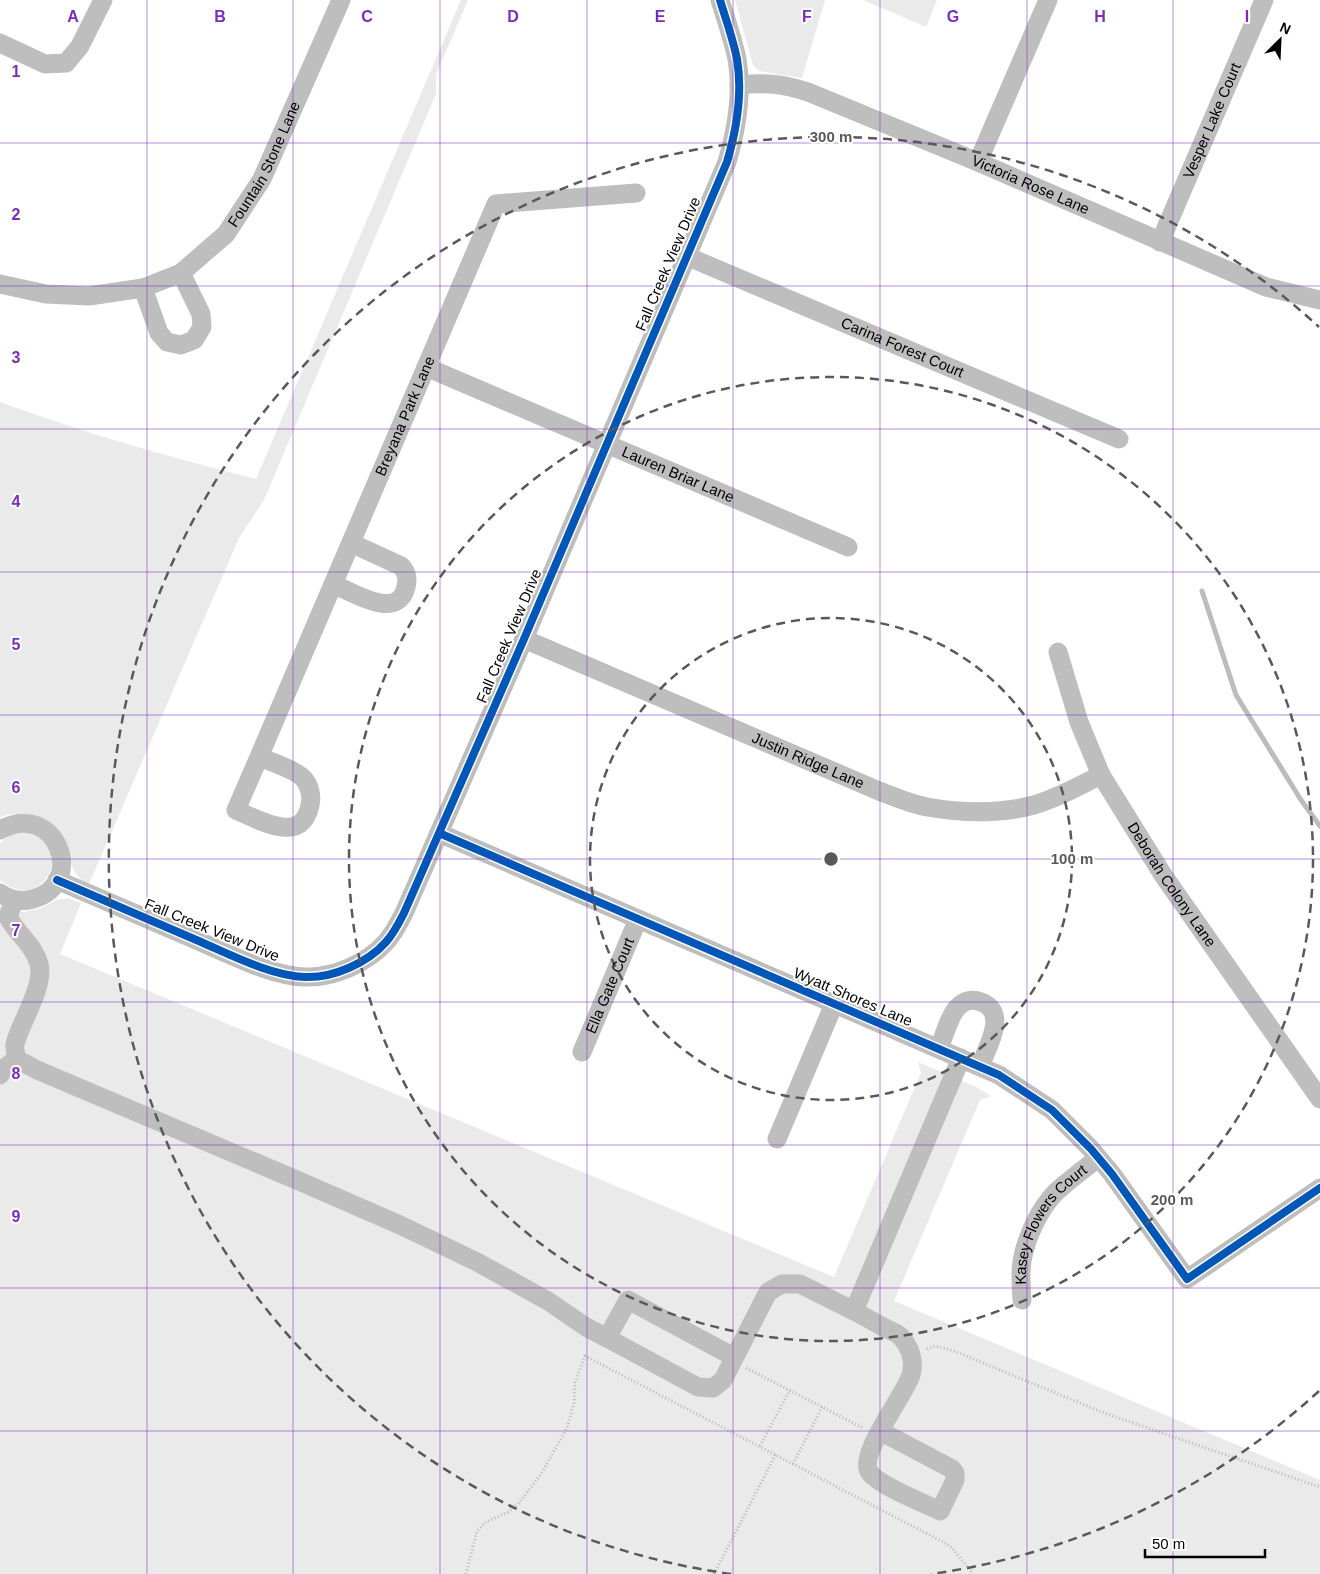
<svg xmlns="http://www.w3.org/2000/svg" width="1320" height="1574" font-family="Arial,sans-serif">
<rect width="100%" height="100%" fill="#fff"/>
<path fill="#eaeaea" d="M461,0H468L436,75V94L264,500L239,538L89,884C67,873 74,861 66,842C55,815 25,809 0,817V402C84,433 170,457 256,479Z
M735,0H825L802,78L759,71L753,65Z
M863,0H937L926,27Z
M25,832C78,845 43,916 0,880V843C8,836 14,833 25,832Z
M68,898L81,903L60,954L834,1277L921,1073L918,1062L978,1088L991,1096L980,1100L894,1301L1320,1480V1574H0V906L24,912L41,908L56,900Z"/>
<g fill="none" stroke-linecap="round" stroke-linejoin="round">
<path stroke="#bcbcbc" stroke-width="5" d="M1202,591L1236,695L1301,800L1320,826"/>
<path stroke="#b8b8b8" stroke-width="3" stroke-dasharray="1 2.5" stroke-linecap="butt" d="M927,1349L935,1346L954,1351L1104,1413L1320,1487
M746,1368L863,1428
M760,1446L790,1390
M793,1464L822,1407
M466,1574L477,1531L486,1522L508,1512L518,1504L541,1474L567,1428L574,1403L575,1382L585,1356L947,1544L953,1549L973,1574
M714,1574L776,1454"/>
<g stroke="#bebebe" stroke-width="19">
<path d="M0,43L45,64L66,63L80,46L103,0"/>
<path id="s1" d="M739,85C766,82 783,84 808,92L978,162L1266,287L1320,300"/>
<path d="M978,162L1048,0"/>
<path id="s2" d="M1160,242L1264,0"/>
<path id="s3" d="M686,256L1119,439"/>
<path id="s4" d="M0,284L46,294L89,296L143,288L181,273L226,234L262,179L341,0"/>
<path d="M143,288L159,333L167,342L181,345L194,340L202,327L201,314L181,273"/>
<path id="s5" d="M426,367L848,547"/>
<path d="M333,584C352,592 398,622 406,587C408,579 407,572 401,566L351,543"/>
<path id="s6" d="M524,639L879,791C895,797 910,804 927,807C961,813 1000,814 1034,805C1058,798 1079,786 1101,775"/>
<path id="s7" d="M1058,652L1079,722L1101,775L1163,875L1320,1099"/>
<path id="s8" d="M259,757L236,810C259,820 302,846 310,805C312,797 310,786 304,779C296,770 271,762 259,757L496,204L636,193"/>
<path d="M0,830C56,799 88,884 33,899C22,902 10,900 0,893"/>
<path d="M439,833L999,1075L1052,1110L1091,1149L1112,1174L1187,1279L1320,1188"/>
<path d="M57,880C105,901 153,921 201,942C231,955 272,976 305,977C334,978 367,963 386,942C394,933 399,923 404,913L524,639L727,162C737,128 743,94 737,59C733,39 726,20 720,0"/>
<path d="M14,900L8,917C17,934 34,945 39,964C45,986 20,1023 15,1044C14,1049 16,1055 17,1059L37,1070L299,1181L400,1225L477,1262L548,1301L586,1327L607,1338"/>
<path d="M939,1048C944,1037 950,1013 959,1006C965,1000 973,999 981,1002C1009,1012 987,1048 980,1066"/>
<path id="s9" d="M582,1052L638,919"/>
<path d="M0,1075L3,1069L17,1059"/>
<path d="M777,1139L834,1004"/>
<path id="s10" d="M1022,1300C1021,1287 1020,1274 1022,1261C1026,1238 1039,1209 1056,1192C1069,1180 1084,1169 1098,1158"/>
<path d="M854,1311C865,1317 876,1323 887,1329C891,1331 897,1333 900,1336C910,1346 915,1361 911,1375C905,1395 856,1456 870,1473C880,1486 924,1503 940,1511L955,1480V1473L952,1469L880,1431"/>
<path d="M734,1357L628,1300L607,1338L698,1387L713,1388L723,1380L768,1292L782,1284H800L854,1311L961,1058"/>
</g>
<defs>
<path id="cycleway" d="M439,833L999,1075L1052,1110L1091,1149L1112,1174L1187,1279L1320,1188
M57,880C105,901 153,921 201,942C231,955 272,976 305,977C334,978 367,963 386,942C394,933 399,923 404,913L524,639L727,162C737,128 743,94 737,59C733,39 726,20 720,0"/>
</defs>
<use href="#cycleway" stroke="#fff" stroke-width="11"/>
<use href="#cycleway" stroke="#0057b8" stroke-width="8"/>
</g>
<path fill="none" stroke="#7b2cbf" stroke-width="1" stroke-opacity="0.55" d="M147,0V1574M293,0V1574M440,0V1574M587,0V1574M733,0V1574M880,0V1574M1027,0V1574M1173,0V1574M0,143H1320M0,286H1320M0,429H1320M0,572H1320M0,715H1320M0,859H1320M0,1002H1320M0,1145H1320M0,1288H1320M0,1431H1320"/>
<g fill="none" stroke="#595959" stroke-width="2.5" stroke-dasharray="9 6">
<circle cx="831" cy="859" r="241"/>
<circle cx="831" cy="859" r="482"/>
<path d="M1319 1391A722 722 0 0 1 931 1574M731 1574A722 722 0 1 1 1319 327"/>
</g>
<g text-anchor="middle" stroke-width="4" stroke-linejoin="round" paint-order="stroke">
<g font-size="15" fill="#000" stroke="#fff">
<text dy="5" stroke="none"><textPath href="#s2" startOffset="132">Vesper Lake Court</textPath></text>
<text dy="5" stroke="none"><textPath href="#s4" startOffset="325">Fountain Stone Lane</textPath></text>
<text dy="5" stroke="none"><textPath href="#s1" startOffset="311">Victoria Rose Lane</textPath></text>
<text transform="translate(668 264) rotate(-67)" y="5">Fall Creek View Drive</text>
<text dy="5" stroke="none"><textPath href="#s3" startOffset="235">Carina Forest Court</textPath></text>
<text dy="5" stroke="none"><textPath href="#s8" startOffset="596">Breyana Park Lane</textPath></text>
<text dy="5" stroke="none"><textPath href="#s5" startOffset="274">Lauren Briar Lane</textPath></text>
<text transform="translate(509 636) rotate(-67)" y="5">Fall Creek View Drive</text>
<text dy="5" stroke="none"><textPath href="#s6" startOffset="309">Justin Ridge Lane</textPath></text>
<text dy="5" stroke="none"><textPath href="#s7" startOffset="261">Deborah Colony Lane</textPath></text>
<text transform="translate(212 930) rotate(22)" y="5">Fall Creek View Drive</text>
<text dy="5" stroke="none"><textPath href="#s9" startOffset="72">Ella Gate Court</textPath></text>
<text transform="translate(853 997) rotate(23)" y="5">Wyatt Shores Lane</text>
<text dy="5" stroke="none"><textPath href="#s10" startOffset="85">Kasey Flowers Court</textPath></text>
</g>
</g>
<g font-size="16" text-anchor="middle" font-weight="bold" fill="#7b2cbf" stroke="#fff" stroke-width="4" stroke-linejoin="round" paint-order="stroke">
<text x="73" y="22">A</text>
<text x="220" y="22">B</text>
<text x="367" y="22">C</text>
<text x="513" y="22">D</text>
<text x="660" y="22">E</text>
<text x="807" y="22">F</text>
<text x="953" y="22">G</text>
<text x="1100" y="22">H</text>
<text x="1247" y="22">I</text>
<text x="16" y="77">1</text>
<text x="16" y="220">2</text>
<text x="16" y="363">3</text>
<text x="16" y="507">4</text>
<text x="16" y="650">5</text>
<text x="16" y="793">6</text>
<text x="16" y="936">7</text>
<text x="16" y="1079">8</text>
<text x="16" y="1222">9</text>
</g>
<circle cx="831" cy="859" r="8" fill="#595959" stroke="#fff" stroke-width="2.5"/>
<g font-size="15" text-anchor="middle" font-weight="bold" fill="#595959" stroke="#fff" stroke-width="4" stroke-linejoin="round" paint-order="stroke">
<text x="831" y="142">300 m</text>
<text x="1072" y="864">100 m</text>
<text x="1172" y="1205">200 m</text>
</g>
<g transform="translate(1280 40) rotate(24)" stroke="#ffffff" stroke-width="4" paint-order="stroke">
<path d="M0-4L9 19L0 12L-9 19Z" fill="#000000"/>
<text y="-8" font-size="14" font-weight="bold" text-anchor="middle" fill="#000000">N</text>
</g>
<path d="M1145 1549v8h120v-8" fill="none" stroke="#000000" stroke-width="2.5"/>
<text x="1152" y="1549" font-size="15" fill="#000000" stroke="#ffffff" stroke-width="4" paint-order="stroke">50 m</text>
</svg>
